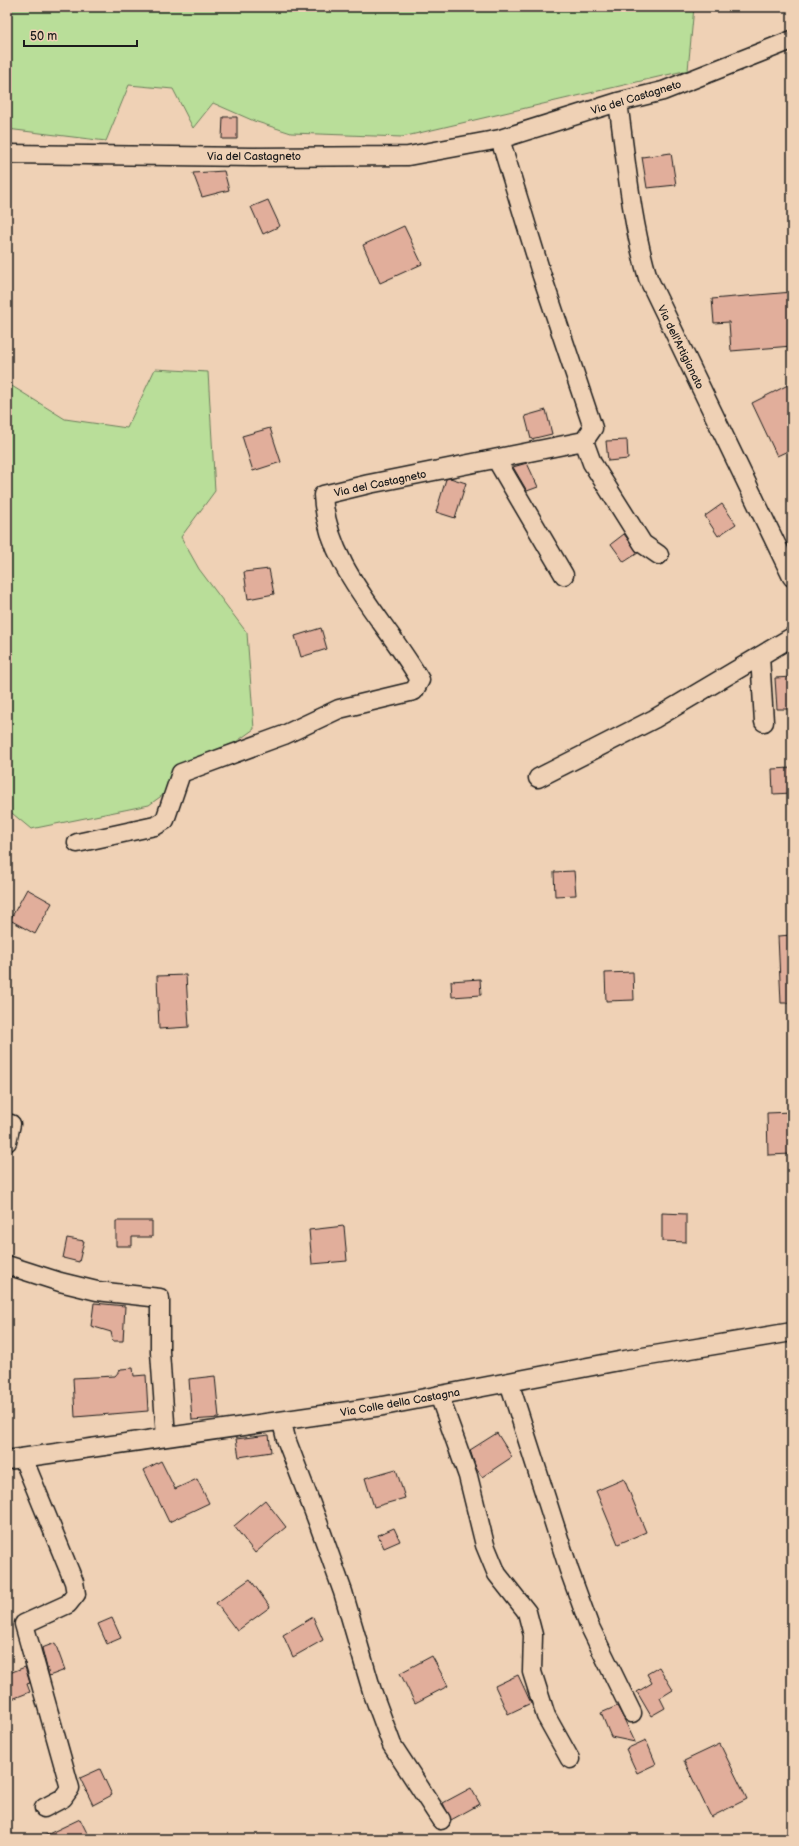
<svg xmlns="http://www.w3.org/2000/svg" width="799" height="1846" font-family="'Balsamiq Sans',sans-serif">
<rect width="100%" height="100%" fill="#efd1b5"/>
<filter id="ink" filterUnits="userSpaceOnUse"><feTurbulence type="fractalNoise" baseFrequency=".025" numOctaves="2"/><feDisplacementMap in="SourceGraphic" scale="8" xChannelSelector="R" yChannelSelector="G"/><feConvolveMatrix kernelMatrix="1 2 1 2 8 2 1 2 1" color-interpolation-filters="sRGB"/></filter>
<g filter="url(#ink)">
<path fill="#b9de99" stroke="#6a7d5a" d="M7,7H694L688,70L402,137L291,133L254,121L213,103L193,128L173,89L129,85L106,141L7,129Z
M155,369L208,372L215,491L181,537L199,569L247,633L254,729L149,805L31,829L7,809V383L65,419L127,428Z"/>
<path fill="#e1ae9b" stroke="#1c1c1c" d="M223,117H237V139H222Z
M671,153L676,185L647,188L642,157Z
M224,171L229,190L202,197L193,173Z
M268,200L280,226L263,234L251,207Z
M404,226L422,264L380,283L363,245Z
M792,292V346L731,351L729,322L714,323L712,299Z
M792,383V449L777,456L752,403Z
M546,410L552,434L531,439L525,416Z
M270,428L281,462L253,471L242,436Z
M627,440L628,459L608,461L606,441Z
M527,463L538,487L527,491L513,467Z
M450,478L466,483L455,518L436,512L446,479Z
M722,504L736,524L718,536L705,516Z
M624,534L638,553L624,562L611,544Z
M269,569L274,594L248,599L244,572Z
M321,628L327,649L301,657L295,636Z
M792,677V709H777L775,678Z
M792,768V793L773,794L772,769Z
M574,871L576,895L555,896L554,872Z
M27,889L52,903L35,934L10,920Z
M792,935V1003H781L778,936Z
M633,972L634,1000L606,1001L605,973Z
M186,975L189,1027L159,1029L157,976Z
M480,979L481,995L452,997L451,981Z
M792,1112V1154L768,1155L767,1113Z
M662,1213L686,1214V1242L662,1241Z
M116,1221H152V1237H132V1246H116Z
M344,1226L347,1261L312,1264L309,1230Z
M67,1238L84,1241L79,1262L63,1258Z
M94,1303L125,1306L123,1341H113L111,1332L91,1326Z
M133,1368L134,1376L146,1375L148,1411L75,1417L73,1378L115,1376L121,1369Z
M215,1376L219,1418L192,1420L189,1379Z
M497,1433L512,1457L482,1477L476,1468L470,1450Z
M269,1435L271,1452L239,1457L236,1439Z
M161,1461L175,1489L197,1479L209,1503L169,1522L144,1470Z
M396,1469L405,1498L374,1507L365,1478Z
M624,1479L646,1532L618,1544L596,1491Z
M265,1500L286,1527L255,1553L234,1526Z
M394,1528L400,1541L384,1548L378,1535Z
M250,1579L270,1607L237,1631L216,1603Z
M313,1617L323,1640L293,1657L283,1635Z
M112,1618L121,1638L107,1644L98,1624Z
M55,1643L65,1670L49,1676L42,1648Z
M432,1656L448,1686L415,1703L400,1673Z
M25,1667L30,1683L27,1684L30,1692L7,1701V1674Z
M659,1667L673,1690L660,1698L665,1708L651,1716L637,1692L652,1683L647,1674Z
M518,1675L531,1703L508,1714L495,1686Z
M617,1706L625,1721L635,1742L611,1737L601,1713Z
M646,1740L656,1764L637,1773L626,1749Z
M720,1744L747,1799L711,1817L684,1761Z
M100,1769L112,1795L93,1805L80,1778Z
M471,1788L480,1804L451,1820L443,1803Z
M80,1819L90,1839H38Z"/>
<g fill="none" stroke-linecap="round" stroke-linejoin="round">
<defs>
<path id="minor" d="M618,102C626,160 631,221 648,278L792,577
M7,154L253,157L408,156L500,139L618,102L663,91L792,40
M584,441L592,463L643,544L659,555
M496,459L564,575
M760,656L764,722
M538,778L654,719L792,637
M77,843L155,826L165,820L181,773L284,735L339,709L414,691L420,680C386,620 327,568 323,495L369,484L584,441L593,428L542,276L500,139
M7,1142L11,1124
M7,1265L60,1282L97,1291L160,1298V1352L166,1437
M509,1382L569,1570L589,1625L632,1713
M439,1395L468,1476L485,1545L497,1574L527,1612L533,1635L532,1672L546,1716L570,1759
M282,1422L286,1439L319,1525L343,1592L372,1691L392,1745L441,1820
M23,1458L74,1582L76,1594L68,1604L24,1624L70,1788L63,1798L44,1808
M7,1460L383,1406L619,1361L792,1332"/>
</defs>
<use href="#minor" stroke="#1c1c1c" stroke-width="21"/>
<use href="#minor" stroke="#efd1b5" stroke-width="18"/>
</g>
</g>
<g text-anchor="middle" stroke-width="3" stroke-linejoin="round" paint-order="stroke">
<g font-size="11" fill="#1c1c1c" stroke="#efd1b5">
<text transform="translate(636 97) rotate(-17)" y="4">Via del Castagneto</text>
<text x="254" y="160">Via del Castagneto</text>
<text transform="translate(681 347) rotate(64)" y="4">Via dell'Artigianato</text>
<text transform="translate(380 483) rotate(-12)" y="4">Via del Castagneto</text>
<text transform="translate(400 1402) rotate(-10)" y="4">Via Colle della Castagna</text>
</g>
</g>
<rect width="799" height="1846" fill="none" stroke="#efd1b5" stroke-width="24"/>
<rect x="12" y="12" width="775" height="1822" fill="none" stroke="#1c1c1c" stroke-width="1.5" filter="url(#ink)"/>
<path d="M24 40v6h113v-6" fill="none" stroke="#1c1c1c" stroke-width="2"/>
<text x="30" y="40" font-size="12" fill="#1c1c1c" stroke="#efd1b5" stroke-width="3" paint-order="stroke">50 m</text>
</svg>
